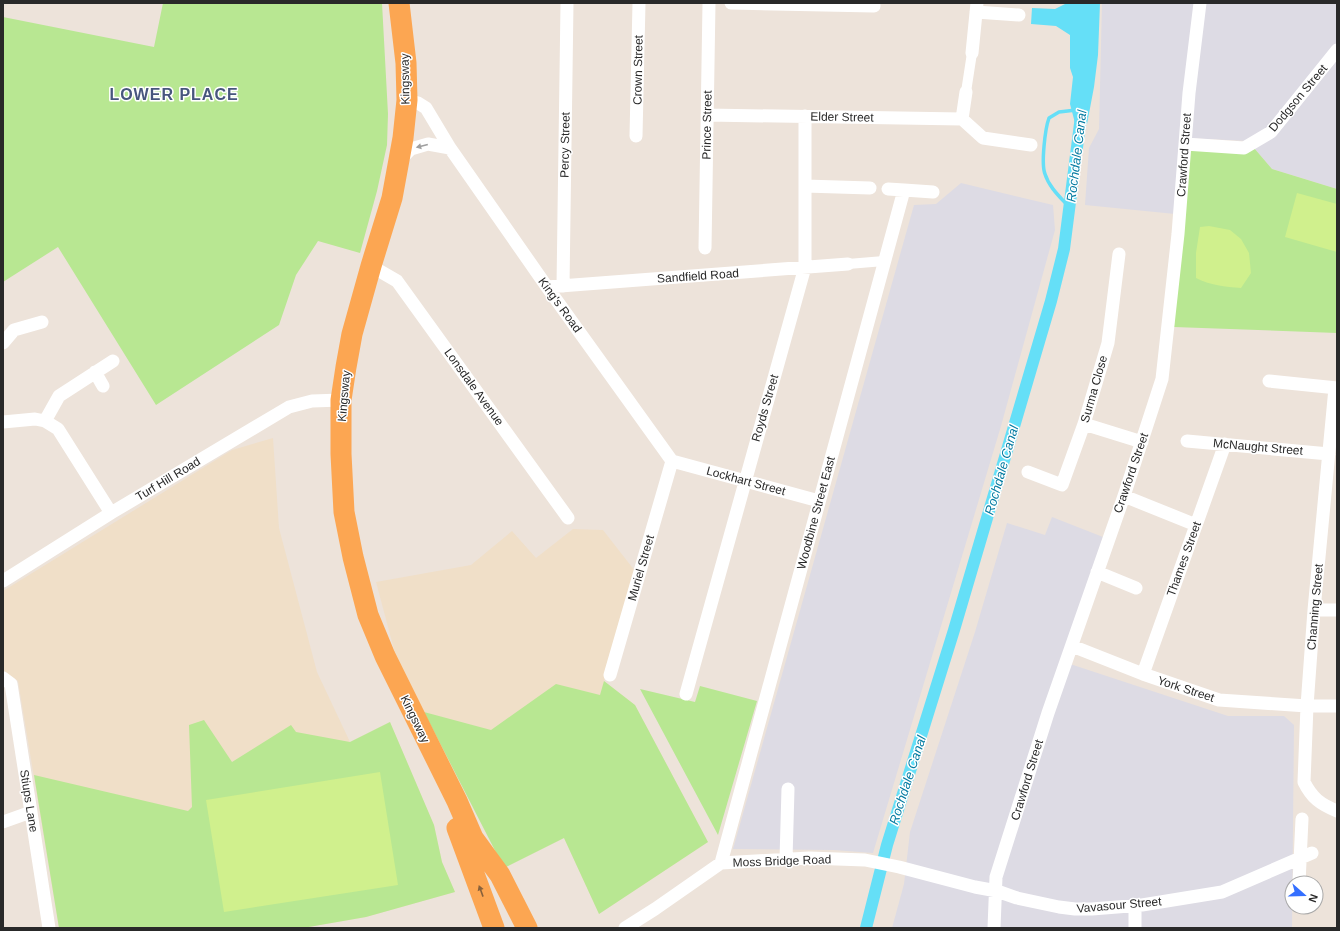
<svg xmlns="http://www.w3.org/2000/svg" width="1340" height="931" font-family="Helvetica,sans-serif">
<rect width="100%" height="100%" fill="#ede3da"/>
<path fill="#dddbe4" d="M1102,3H1337V189L1272,169L1248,141L1184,138L1175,214L1085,205L1089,148L1099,129Z
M961,183L1053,205L1055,230L1001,426L873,853L834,850L733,849L914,205L936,204Z
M1052,517L1103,537L1061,661L1228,716H1284L1294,725L1292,928H892L904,884L910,832L975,632L1007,523L1045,535Z"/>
<path fill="#f0dfc8" d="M273,438L279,528L317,672L350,742L390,722L434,825L442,862L455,892L366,917L303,928H59L18,681L3,670V591L232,450Z
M573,529L603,530L635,571L604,681L635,705L708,842L599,914L564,838L504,868L396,657L376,582L471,565L512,531L536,558Z"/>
<path fill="#b8e792" d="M163,3H382L388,114L387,145L377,191L360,253L318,241L296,275L279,325L156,405L58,247L3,282V17L154,47Z
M1188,148H1254L1272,169L1337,189V333L1174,327Z
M604,681L635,705L708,842L599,914L564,838L504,868L424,712L491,730L556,684L600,695Z
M700,686L757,701L718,835L640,689L695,702Z
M204,720L232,762L291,725L296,732L350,742L390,722L434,825L442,862L455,892L366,917L303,928H59L34,775L188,811L192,807L189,725Z"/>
<path fill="#d0f08d" d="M1297,193L1337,204V252L1285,237Z
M1209,226L1230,230L1241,239L1249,253L1251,273L1241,288C1225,287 1210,285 1196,278V253L1200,227Z
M380,772L398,885L224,912L206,800Z"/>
<path fill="#65dff7" d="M1067,3H1100L1098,55L1094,87L1087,124L1075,123L1070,104L1073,77L1070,68V35L1056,26L1031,24L1032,8L1055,9Z"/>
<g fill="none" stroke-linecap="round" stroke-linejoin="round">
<path stroke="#65dff7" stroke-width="3.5" d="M1069,207C1060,197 1049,187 1045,174C1041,164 1045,129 1049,118L1059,112L1076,110"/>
<path stroke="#65dff7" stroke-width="12" d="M866,928L887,845L954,630L1051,301L1064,249L1082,108"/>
<path stroke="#fff" stroke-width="10" d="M966,92L972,53
M848,264L884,261"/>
<path stroke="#fff" stroke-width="13" d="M731,3L874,6
M976,12L1019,15
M972,53L977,3
M407,100L418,103L426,108L450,148L547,287L672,461
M707,115L962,119L983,138L1031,145
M962,119L966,92
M636,136L639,3
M1185,144L1244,148L1271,132L1337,50
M399,161L411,149L428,144L450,148
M805,186L870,188
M888,189L904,190
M705,248L709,3
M371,266L397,281L568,518
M563,286L567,3
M547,287L848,264
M3,343L14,330L42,322
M95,372L103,386
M1269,381L1337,388
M1335,388L1314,610L1307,706L1304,782C1312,798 1320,804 1337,811
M45,421L59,396L113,361
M3,422L35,419L45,421L58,429L111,513
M1084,424L1142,442
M1187,441L1329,454
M672,461L819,501
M1028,472L1062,485L1084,424L1108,343L1119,254
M1124,496L1196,525
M1097,572L1136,588
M3,581L111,513L289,407L312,401L341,400
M1314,610H1337
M1072,646L1143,674L1219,700L1307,706H1337
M1143,674L1225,444
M610,675L672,461
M3,678L11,684L49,928
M686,694L805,267V116
M3,822L31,812
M786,859L788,789
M721,863L904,190L933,192
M1299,883L1302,819
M625,928L655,909L721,863L809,858L865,860L899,867L975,887L997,891L1017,898L1059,907L1075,909H1092L1142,905L1222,892L1312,853
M994,928L996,877L1048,713L1124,496L1162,379L1178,234L1189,93L1200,3
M1135,928V905"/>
<path stroke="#fca652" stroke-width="21" d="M399,3L406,63L407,100L403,138L392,198L371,266L352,334L346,367L341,400V454L344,512L353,557L368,615L385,656L457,801L473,838L500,875L527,928
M457,828L494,928"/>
</g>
<defs><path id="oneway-solid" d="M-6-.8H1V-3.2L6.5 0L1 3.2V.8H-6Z"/></defs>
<use fill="#9f9f9f" href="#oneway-solid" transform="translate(422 146) rotate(166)"/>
<use fill="#88613b" href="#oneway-solid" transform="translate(481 891) rotate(-110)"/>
<g text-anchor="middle" stroke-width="3" stroke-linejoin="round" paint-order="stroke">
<g font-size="12" fill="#292929" stroke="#fff">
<text transform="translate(638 70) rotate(-89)" y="4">Crown Street</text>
<text transform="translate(405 79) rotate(-91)" y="4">Kingsway</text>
<text transform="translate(1298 98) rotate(-50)" y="4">Dodgson Street</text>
<text transform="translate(842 117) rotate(1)" y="4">Elder Street</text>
<text transform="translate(707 125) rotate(-89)" y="4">Prince Street</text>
<text transform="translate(565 145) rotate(-89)" y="4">Percy Street</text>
<text transform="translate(1184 155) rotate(-86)" y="4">Crawford Street</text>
<text transform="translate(698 276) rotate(-4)" y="4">Sandfield Road</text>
<text transform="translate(560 305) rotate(54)" y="4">King's Road</text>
<text transform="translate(474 387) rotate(54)" y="4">Lonsdale Avenue</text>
<text transform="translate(1094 389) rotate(-74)" y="4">Surma Close</text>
<text transform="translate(344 396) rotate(-85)" y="4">Kingsway</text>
<text transform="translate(765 408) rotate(-74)" y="4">Royds Street</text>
<text transform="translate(1258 447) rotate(5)" y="4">McNaught Street</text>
<text transform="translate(1131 473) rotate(-71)" y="4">Crawford Street</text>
<text transform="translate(168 479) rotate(-31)" y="4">Turf Hill Road</text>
<text transform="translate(746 481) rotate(15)" y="4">Lockhart Street</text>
<text transform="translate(816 513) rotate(-75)" y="4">Woodbine Street East</text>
<text transform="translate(1184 559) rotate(-70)" y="4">Thames Street</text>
<text transform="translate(641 568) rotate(-74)" y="4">Muriel Street</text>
<text transform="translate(1315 607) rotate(-85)" y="4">Channing Street</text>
<text transform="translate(1186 689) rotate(18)" y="4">York Street</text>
<text transform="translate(415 719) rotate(64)" y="4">Kingsway</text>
<text transform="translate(1027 780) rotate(-73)" y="4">Crawford Street</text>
<text transform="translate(29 801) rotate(81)" y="4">Stiups Lane</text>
<text transform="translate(782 861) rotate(-2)" y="4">Moss Bridge Road</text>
<text transform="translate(1119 905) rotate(-5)" y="4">Vavasour Street</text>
</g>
<g font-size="13" font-style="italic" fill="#047ca2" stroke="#fff">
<text transform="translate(1076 156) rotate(-83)" y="5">Rochdale Canal</text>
<text transform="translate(1001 470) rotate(-74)" y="5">Rochdale Canal</text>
<text transform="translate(907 780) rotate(-72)" y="5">Rochdale Canal</text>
</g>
<g font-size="16" font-weight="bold" letter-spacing="1" fill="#47567d" stroke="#fff">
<text x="174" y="100">LOWER PLACE</text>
</g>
</g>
<rect width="1340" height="931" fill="none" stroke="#292929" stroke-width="8"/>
<g transform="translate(1304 895) rotate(110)"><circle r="19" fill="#ffffff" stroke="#a9a9a9"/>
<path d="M0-3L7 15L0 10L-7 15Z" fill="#346fff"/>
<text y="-6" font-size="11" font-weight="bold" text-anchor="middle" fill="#292929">N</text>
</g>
</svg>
